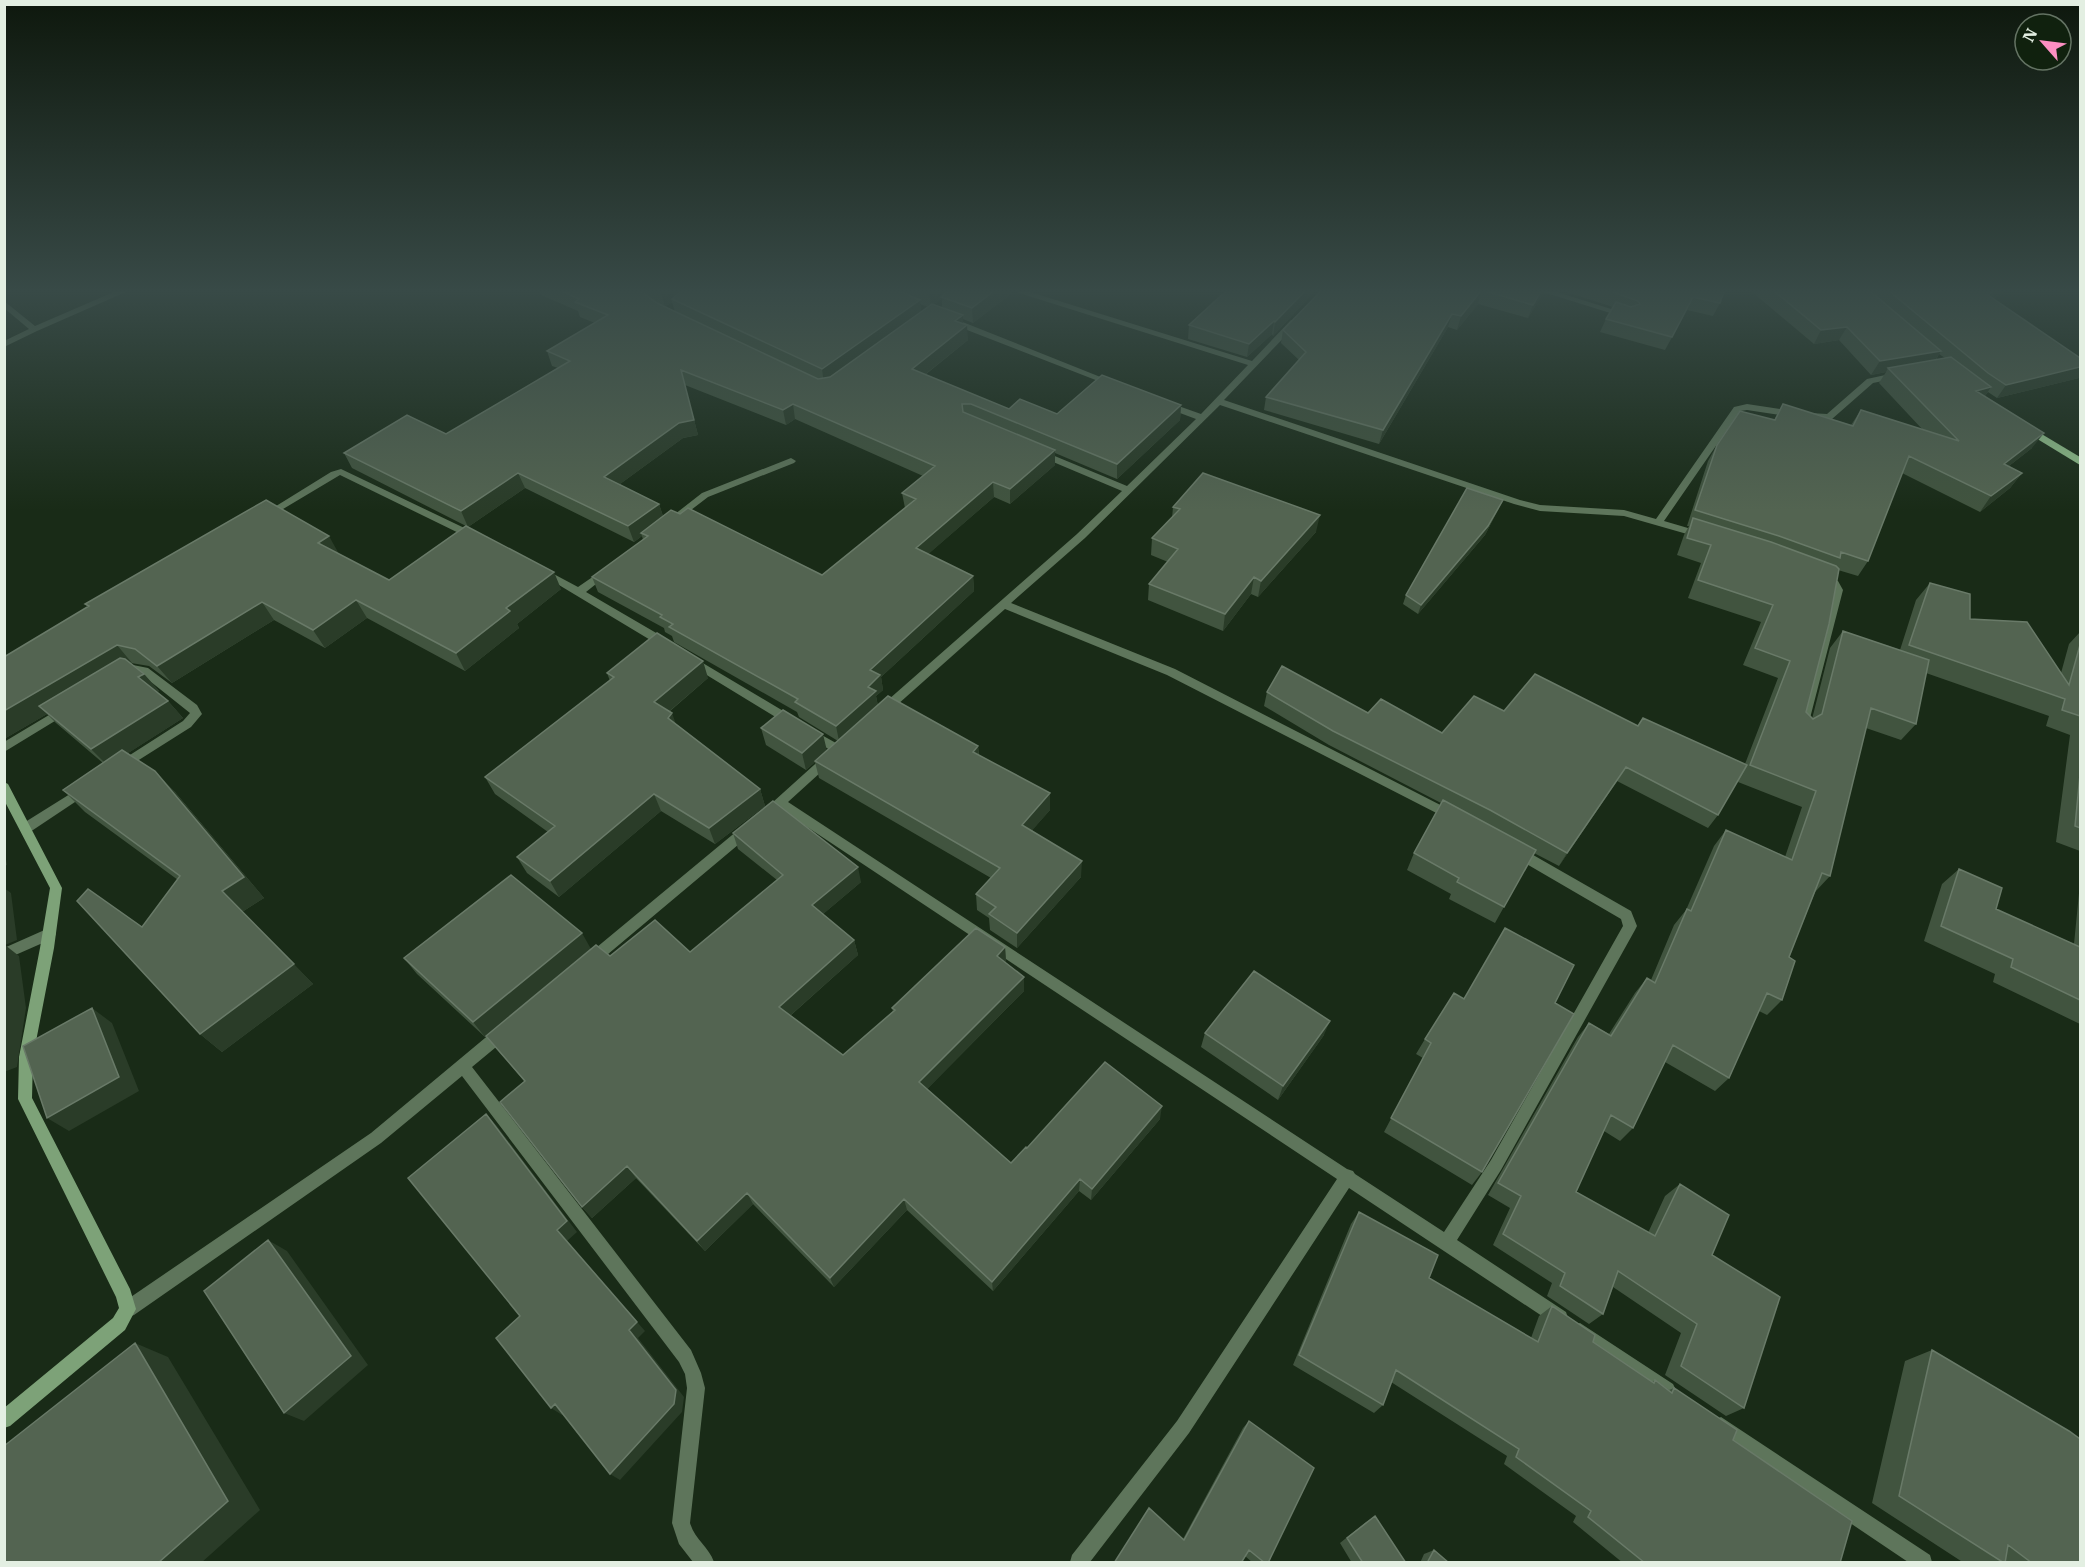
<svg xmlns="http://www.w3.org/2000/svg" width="2085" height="1567" font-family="'IBM Plex Serif',serif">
<rect width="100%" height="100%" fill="#192b17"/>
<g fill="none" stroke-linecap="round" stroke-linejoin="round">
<path fill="#5e755b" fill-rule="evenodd" d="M116,291H128L37,331L4,347V341L29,329L4,308V301L35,326Z
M1013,291H1027L1252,361L1291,320H1297V324L1224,400L1520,500L1540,505L1624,510L1656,519L1734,407L1747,404L1793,411L1797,414L1793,417L1747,410L1740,411L1664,521L1705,533V537L1701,538L1624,516L1540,511L1514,504L1220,405L1085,538L1011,603L1175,669L1456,813L1458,816L1456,819L1452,821L1167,675L1005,609L888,713H880L878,710L880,707L1077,534L1122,491L1039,456V452H1045L1127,486L1196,419L1164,407V403H1170L1201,414L1248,365Z
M1540,291H1554L1630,315L1623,317Z
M949,319H955L1118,384L1111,386L949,323Z
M1899,372L1902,373V377L1873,383L1832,419H1810L1806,416L1810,413L1827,414L1867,379Z
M791,458L796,461L794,463L708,497L678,520H672L670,518L702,493Z
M341,469L479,535L480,537L479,539H471L340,475L268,518L265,519L260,516L331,472Z
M607,567L611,568V572L586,592L670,641L671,644L670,647H662L539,573L540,571H548L578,587Z
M1823,574L1838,581L1843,590L1808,726L1802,730L1796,726L1833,590L1830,585L1818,577Z
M691,656L795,718L797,721L795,724H787L687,663L686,660L687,657Z
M133,665L148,668L197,705L202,714L191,727L123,770L119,768L117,765L119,762L183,721L190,713L141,674L121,675L119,672L121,669Z
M64,706L70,710L68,713L4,752V742Z
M811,729L843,747L845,750L843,753H835L807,736L805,733Z
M828,754L834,759L832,762L788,802L1347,1169L1353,1171L1355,1174L1444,1232L1491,1160L1623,926L1621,919L1513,856L1511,852L1513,848H1521L1631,911L1637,926L1635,930L1501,1170L1457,1240L1566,1312L1568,1318L1566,1324L1560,1326L1554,1324L1349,1188L1189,1433L1090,1562H1070L1072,1555L1177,1421L1337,1179L780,809L771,817H763L761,814L763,811L824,756Z
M86,784L90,786L92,789L90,792L30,832H22L20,828L22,824Z
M747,825L751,826L753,830L751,834L595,965L590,967L585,965L583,961L585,957L743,826Z
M49,928L54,930L56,934L54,938L4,960V948Z
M502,1027L507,1028L509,1033L507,1038L472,1067L691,1350L701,1373L705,1388L690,1523C695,1540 709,1547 714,1562H693L679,1544L672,1523L687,1388L685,1374L679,1362L462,1076L381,1143L134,1315L128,1317L122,1315L120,1309L122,1303L371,1133L497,1028Z
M1580,1323L1673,1384L1676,1390L1673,1396L1667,1399L1661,1396L1574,1337L1572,1331L1574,1325Z
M1721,1417L1930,1555L1932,1562H1908L1715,1432L1712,1426L1715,1420Z"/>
<path fill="#7da278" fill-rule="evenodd" d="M4,782L8,784L62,888L54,948L33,1057L32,1098L130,1289L136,1309L125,1330L10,1426L4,1428V1408L113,1318L119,1308L116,1297L18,1099L19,1057L40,948L50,888L4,800Z"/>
<path fill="#95c58f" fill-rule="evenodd" d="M2025,424L2080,457V465L2021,429V425Z"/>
</g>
<path fill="#41543f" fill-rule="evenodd" d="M540,291H1012V293L973,323L963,319V324L968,340L925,375L1009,409L1057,414L1181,405L1180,420L1117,479L1055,453V465L1010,504L994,497L928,554L973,576L974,591L881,677L883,690L876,696L878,706L978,746L979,755L1050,793V810L1032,830L1081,877L1017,948L990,930L989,918L977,910L976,894L991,878L819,778L815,762L806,770L766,745L761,728L827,750L838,741L799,717L797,712L674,642L672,636L665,632L664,628L598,592L592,577L643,540L642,536L634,542L525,488L468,527L352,468L344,453L446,434L558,368L552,366L547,351L595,323L580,317L578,311L541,295ZM942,298V308L934,304L941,299ZM672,302L675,312L665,307ZM920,304L928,307L921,312ZM685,385L786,425L795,419L923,476L902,493L905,508L822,575L663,516L659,504L620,484L683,438L698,435Z
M1223,291H1315L1273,336L1272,334L1247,357L1188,339L1189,325L1225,292Z
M1321,291H1544L1528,318L1478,304L1457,330L1448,327L1379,444L1264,410L1266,397L1299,360L1281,343L1283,330Z
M1563,291H1724L1720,303L1713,316L1687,310L1665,350L1600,332L1606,319L1613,307Z
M1751,291H2004L1994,299L2080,358V377L2079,378L1997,398L1988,392L1985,396L2032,448L2009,466L2022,473L2010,488L1980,512L1902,473L1868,561L1858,576L1838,570L1806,712L1812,719L1830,648L1843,631L1900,650L1916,600L1930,583L1970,619L2061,673L2069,644L2080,632V851L2056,842L2070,735L2046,726L2049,716L1926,673L1916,724L1901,740L1866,728L1830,876L1815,892L1789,957L1782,1000L1767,1015L1759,1011L1729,1078L1715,1091L1665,1062L1633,1128L1620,1141L1604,1131L1576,1192L1648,1233L1665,1196L1680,1184L1712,1255L1744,1408L1726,1416L1665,1375L1681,1333L1613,1287L1603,1314L1589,1324L1547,1296L1552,1283L1493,1245L1510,1208L1488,1195L1578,1037L1589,1023L1609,1034L1635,993L1647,978L1651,980L1674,925L1686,910L1714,846L1726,830L1785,857L1802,807L1738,782L1739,779L1718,815L1708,828L1617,781L1559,866L1534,853L1495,923L1449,899L1451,894L1407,870L1414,853L1441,803L1329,745L1264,706L1267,692L1368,713L1442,733L1504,711L1638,726L1745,764L1778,678L1743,665L1761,622L1688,598L1701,563L1677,555L1684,535L1689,526H1687L1708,461L1717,445L1774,420L1783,404L1851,425L1861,410L1923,430L1879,383L1886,372L1871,375L1839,340L1814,344ZM1939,354L1945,358L1936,360Z
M1173,507L1316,532L1258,597L1251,594L1223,631L1148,600L1149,584L1168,562L1151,555L1152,538L1172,518Z
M1499,508L1485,535L1418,614L1403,604L1406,595Z
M339,554L389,580L561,589L517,624L519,628L465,671L367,618L325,648L274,620L172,683L149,666L131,663L144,674L159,691L157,692L168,701L183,718L128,753L175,792L264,898L242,912L313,984L222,1052L200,1034L142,927L178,880L85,812L63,790L103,763L56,723L47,714L4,739L88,607L85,604Z
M607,673L708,678L669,712L675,723L760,789L765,806L715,844L661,811L559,897L527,873L517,857L548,832L495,794L485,777L610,681Z
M733,833L861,882L823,914L854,940L858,955L790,1016L843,1055L893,1012L892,1008L1005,947L1006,961L1005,962L1024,977V991L927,1089L1011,1163L1027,1148L1160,1119L1091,1200L1079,1191L993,1291L907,1210L834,1287L753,1204L705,1251L636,1178L592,1218L582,1207L525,1082L486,1036L610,956L690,952L777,880L738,849Z
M1959,869L1996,909L2074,944L2080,883V1024L1993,982L1995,974L1924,941L1942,884Z
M591,949L485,1037L417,974L404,958Z
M1464,999L1555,1003L1482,1172L1472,1185L1384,1132L1423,1058L1416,1054L1425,1039Z
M1205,1033L1324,1035L1278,1100L1201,1047Z
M1359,1212L1429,1278L1531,1338L1539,1316L1552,1306L1593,1342L1652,1382L1655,1380L1669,1390L1674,1388L1733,1440L1840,1563H1623L1573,1522L1576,1516L1504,1464L1507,1456L1391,1382L1383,1405L1374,1413L1293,1365L1351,1224Z
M1932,1350L2080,1563H1964L1872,1503L1905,1361Z
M1249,1421L1268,1563H1253L1245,1556L1183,1539L1243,1428Z
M1375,1516L1406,1563H1352L1340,1543L1366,1522Z
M1434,1550L1449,1563H1420L1424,1554Z"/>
<path fill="#2a3c28" d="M663,291H688L672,299V302L665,307L661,293Z
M931,291H950L941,297L942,298L931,307L929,293Z
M994,291H1012V293L973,323L972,308Z
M1305,291H1315L1273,336L1275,322Z
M1481,291L1478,304L1457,330L1461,316Z
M1541,291H1544L1543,294L1528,318L1533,305Z
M1994,291H2004L1980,309L1988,295Z
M1693,297L1687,310L1665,350L1672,337Z
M920,300L921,315L824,384L822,369Z
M1452,314L1448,327L1379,444L1383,430Z
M963,315V328L967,325L968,340L913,384L912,369L955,321Z
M1274,321L1272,334L1247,357L1249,344Z
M1847,327L1839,340L1814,344L1821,330Z
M1941,351L1933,364L1888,368L1886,372L1871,375L1880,361Z
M2080,367V377L2079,378L1997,398L2006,385Z
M681,370L698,435L683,438L609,492L604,477Z
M1991,387L1981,402L1976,391Z
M793,404L795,419L786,425L783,410Z
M1181,405L1180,420L1117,479V464Z
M2044,433L2032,448L1992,479L2004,464Z
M1055,450V465L1010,504V489Z
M518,473L525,488L468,527L461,511Z
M2022,473L2010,488L1980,512L1991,496Z
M993,482L994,497L917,564L916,548Z
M1503,500L1499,508L1485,535L1418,614L1421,605Z
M659,504L664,519L641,533L642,536L634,542L628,526Z
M1320,515L1316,532L1258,597L1261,581Z
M329,536L339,554L318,543Z
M554,572L561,589L517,624L519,628L465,671L456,653L506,608Z
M973,576L974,591L881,677L883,690L876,696L878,706L839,741L836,726L868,687L870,670Z
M1254,577L1251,594L1223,631L1225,614Z
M356,600L367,618L325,648L313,630Z
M262,602L274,620L172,683L157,666Z
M117,645L132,663L48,713L39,706L47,714L4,739V711Z
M703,661L708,678L660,719L654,702Z
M144,674L159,691L153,695L138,677Z
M168,701L183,718L108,766L91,749Z
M672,713L678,730L668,718Z
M823,734L827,751L806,770L802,753Z
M978,746L979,764L973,752Z
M1626,767L1617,781L1559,866L1567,853Z
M155,771L175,792L264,898L242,912L222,891Z
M760,789L765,806L715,844L709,828Z
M1050,793V810L1023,841L1022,825Z
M654,794L661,811L559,897L550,881Z
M4,848L7,865L4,866Z
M1082,861L1081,877L1017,948V933Z
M858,867L861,882L816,920L812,905Z
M4,888L11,893L17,940L5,945L19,956L26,1008L17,1067L4,1072Z
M582,933L591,949L485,1037L473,1022Z
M854,940L858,955L784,1021L779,1007Z
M1005,947L1006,961L998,970L997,956Z
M294,964L313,984L222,1052L200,1034Z
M1024,977V991L921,1095L919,1082Z
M92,1008L112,1023L139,1091L69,1131L47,1118Z
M1330,1021L1324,1035L1278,1100L1283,1086Z
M1162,1106L1160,1119L1091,1200L1092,1189Z
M486,1114L497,1126L577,1232L567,1241L645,1331L638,1338L684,1397L682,1412L620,1480L610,1474L629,1330L557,1230Z
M627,1166L636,1178L592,1218L582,1207Z
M1080,1179L1079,1191L993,1291L992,1282Z
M747,1193L753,1204L705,1251L697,1241Z
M904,1199L907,1210L834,1287L830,1278Z
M268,1240L287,1251L368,1365L304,1421L284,1413Z
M135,1343L168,1357L260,1510L201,1563H158Z
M555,1404L566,1411L562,1415L551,1408Z"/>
<path fill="#536451" stroke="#697a68" stroke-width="1.5" d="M561,291H640L657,303L818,379L830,377L932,304L963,315L955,321L967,325L912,369L1009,409L1020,399L1057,414L1102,375L1181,405L1117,464L971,404H962L963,412L1055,450L1010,489L993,482L916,548L973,576L870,670L880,675L868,687L876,691L836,726L795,702L798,699L669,627L673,624L660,617L662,615L592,577L648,536L641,533L671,510L680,514L688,508L822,575L916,499L902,493L935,466L793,404L783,410L681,370L694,420L679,423L604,477L659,504L628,526L518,473L461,511L344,453L407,415L446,434L570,361L547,351L608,315L575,302L579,299Z
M682,291H899L920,300L822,369L672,299Z
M948,291H994L972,308L941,297Z
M1226,291H1305L1275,322L1274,321L1249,344L1189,325Z
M1321,291H1481L1461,316L1452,314L1383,430L1266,397L1306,352L1283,330Z
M1485,291H1541L1533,305Z
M1610,291H1724L1720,303L1693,297L1672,337L1606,319L1616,302L1631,307L1640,304L1638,301Z
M1774,291H1870L1941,351L1880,361L1847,327L1821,330Z
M1889,291H1994L1988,295L2080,358V367L2006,385L1988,373Z
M1951,357L1991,387L1976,391L2044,433L2004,464L2022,473L1991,496L1909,456L1868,561L1841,552L1840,558L1779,536L1695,510L1717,445L1740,411L1775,420L1783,404L1853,426L1861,410L1959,441L1888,368Z
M1203,473L1320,515L1261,581L1254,577L1225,614L1149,584L1178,549L1152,538L1180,509L1173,507Z
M1467,488L1503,500L1488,526L1421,605L1406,595Z
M266,500L329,536L318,543L389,580L466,526L554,572L506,608L510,611L456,653L356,600L313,630L262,602L157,666L135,649L117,645L4,711V657L89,606L85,604Z
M1693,518L1771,542L1836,566L1839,569L1829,624L1806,712L1813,719L1822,714L1843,631L1929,660L1916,724L1871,708L1830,876L1822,873L1789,957L1795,961L1782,1000L1767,993L1729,1078L1673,1045L1633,1128L1611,1115L1576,1192L1655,1236L1680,1184L1729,1215L1712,1255L1780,1297L1744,1408L1681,1366L1697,1324L1618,1271L1603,1314L1560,1286L1565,1273L1503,1234L1521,1196L1498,1183L1589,1023L1611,1036L1647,978L1655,983L1687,909L1691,911L1726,830L1792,860L1816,791L1750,765L1790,661L1755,648L1773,605L1698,580L1711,545L1687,538Z
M1930,583L1970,594V619L2027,622L2069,685L2080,645V716L2062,710L2065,699L1909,645Z
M657,633L703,661L654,702L672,713L668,718L760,789L709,828L654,794L550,881L517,857L555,826L485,777L614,677L607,673Z
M120,658L125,659L144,674L138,677L168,701L91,749L39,706Z
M1282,666L1368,713L1381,699L1442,733L1474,696L1504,711L1535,674L1638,726L1643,718L1747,765L1718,815L1626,767L1567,853L1490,810L1333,731L1267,692Z
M888,696L978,746L973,752L1050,793L1022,825L1082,861L1017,933L989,914L996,907L976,894L1000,868L815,761Z
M783,710L823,734L802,753L761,728Z
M122,750L155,771L244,877L222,891L294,964L200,1034L77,901L88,889L142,927L180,876L63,790Z
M2080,775V828L2075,826Z
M1443,800L1536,850L1504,907L1457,882L1459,878L1414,853Z
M773,801L858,867L812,905L854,940L779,1007L843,1055L895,1010L892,1008L976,928L1005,947L997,956L1024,977L919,1082L1011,1163L1026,1147L1027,1148L1105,1062L1162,1106L1092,1189L1080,1179L992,1282L904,1199L830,1278L747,1193L697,1241L627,1166L582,1207L500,1102L525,1081L486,1036L596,945L610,956L655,920L690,952L783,875L733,833Z
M1959,869L2002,888L1996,909L2080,947V1000L2011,967L2013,959L1941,926Z
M511,875L582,933L473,1022L404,958Z
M1505,928L1574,965L1555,1003L1574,1014L1482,1172L1391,1118L1431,1043L1425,1039L1454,993L1464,999Z
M1254,971L1330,1021L1283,1086L1205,1033Z
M92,1008L119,1077L47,1118L23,1046Z
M486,1114L567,1221L557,1230L637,1322L629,1330L676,1390L674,1404L610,1474L555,1404L551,1408L496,1338L520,1316L408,1178Z
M1359,1212L1438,1255L1429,1278L1538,1342L1552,1306L1595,1335L1593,1342L1654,1383L1655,1380L1672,1393L1674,1388L1737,1430L1733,1440L1852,1521L1840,1563H1645L1588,1517L1591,1511L1516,1457L1519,1449L1396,1370L1383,1405L1299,1355Z
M268,1240L351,1356L284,1413L204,1291Z
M135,1343L228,1501L158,1563H5L4,1561V1446Z
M1932,1350L2069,1431L2080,1439V1563H2032L2008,1545L2005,1563H2004L1899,1496Z
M1249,1421L1314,1468L1268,1563H1265L1249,1550L1241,1563H1114L1149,1508L1184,1540Z
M1375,1516L1406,1563H1363L1347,1538Z
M1434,1550L1449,1563H1427Z"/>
<linearGradient id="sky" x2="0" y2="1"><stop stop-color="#0e180d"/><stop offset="0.57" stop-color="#384a47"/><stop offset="1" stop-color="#384a47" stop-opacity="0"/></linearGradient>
<rect width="2085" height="511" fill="url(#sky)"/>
<rect width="2085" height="1567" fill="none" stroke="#e3efe2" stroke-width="12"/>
<g transform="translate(2043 42) rotate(298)"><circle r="28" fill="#10210e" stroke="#647363" stroke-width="1.5"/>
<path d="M0-4.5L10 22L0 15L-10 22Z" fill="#fc8fc2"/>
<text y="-9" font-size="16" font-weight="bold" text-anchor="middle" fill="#e3efe2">N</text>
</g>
</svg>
